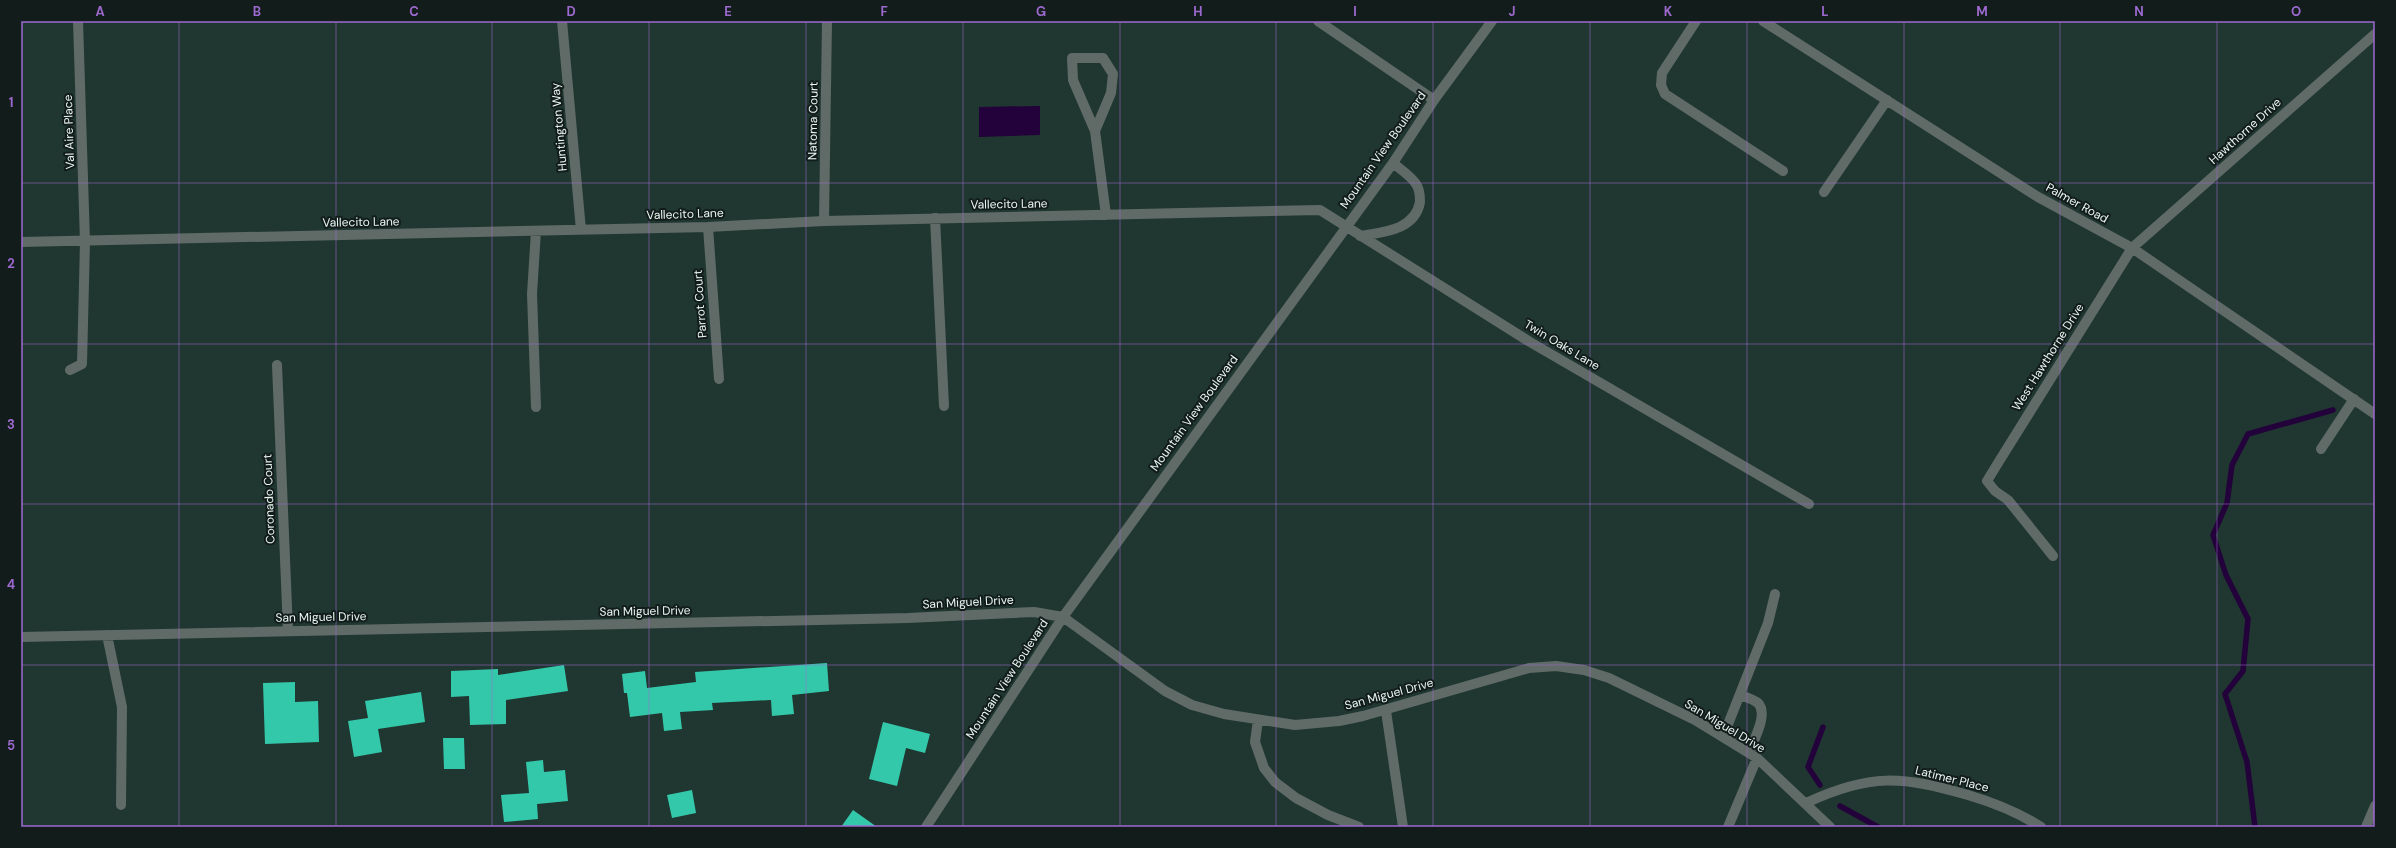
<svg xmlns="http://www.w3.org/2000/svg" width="2396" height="848" font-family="'DM Sans',sans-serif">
<rect width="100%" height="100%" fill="#203731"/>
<path fill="#23013a" d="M1040,106V135L979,137V107Z"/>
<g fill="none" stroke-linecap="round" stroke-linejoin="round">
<path stroke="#23013a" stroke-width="5.5" d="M1820,785L1808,767L1823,727
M1840,806L1878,827
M2255,827L2247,762L2225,694L2243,671L2248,619L2226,575L2213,535L2227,503L2232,465L2248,434L2333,410"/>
</g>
<path fill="#34c8ab" d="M827,663L829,691L792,695L794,714L772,716L771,700L712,703L713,710L680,712L682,729L664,731L662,713L630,717L627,693H624L622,674L645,671L647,688L696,682L695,672Z
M564,665L568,691L506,700V724L470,725L469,696L451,697V671L498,669V675Z
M295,682V702L318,701L319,742L265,744L263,683Z
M421,692L425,722L378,729L382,752L354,757L348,721L368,718L365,701Z
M883,722L930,734L925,753L906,748L897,786L869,779Z
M443,738H464L465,769H444Z
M543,760L544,772L565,770L568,801L537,804L538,819L504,822L501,795L529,793L526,762Z
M692,790L696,813L672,818L667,795Z
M853,810L877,827H841Z"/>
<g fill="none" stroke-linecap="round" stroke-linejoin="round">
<path stroke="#606b67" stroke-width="10" d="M562,21L581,230
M1318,21L1434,100
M1696,21L1662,73L1661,85L1665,94L1783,171
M1763,21L2038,197L2132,248L2375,414
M1095,131L1111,93L1113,74L1103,58H1072L1073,80L1095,131L1106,215
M1824,192L1887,100
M935,218L944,406
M824,221L827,21
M708,227L719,379
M536,231L532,294L536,407
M1360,236C1384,232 1415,230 1420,202C1420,197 1419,188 1416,184C1411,176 1400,169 1393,163
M21,242L708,227L824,221L1320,210L1530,342L1809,504
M277,365L288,631
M70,370L82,364L85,242L78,21
M2321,449L2354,399
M2053,556L2008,500L1995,491L1987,481L1998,463L2132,248L2375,34
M107,635L122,707L121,805
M21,637L908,618L1034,612L1063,617L1165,691L1192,705L1224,714L1295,725L1339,721L1363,716L1529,668L1556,666L1584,670L1609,678L1695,720L1757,758L1830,827
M1740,695C1746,697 1753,699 1758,703C1769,714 1753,741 1749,753
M1386,711L1403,827
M1258,720L1255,742L1264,768L1275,782L1296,798L1328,815L1359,827
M1723,737L1768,623L1775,594
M1806,803C1870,773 1902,776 1968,795C1995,803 2018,812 2041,827
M926,827L1063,617L1393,163L1434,100L1492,21
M1728,827L1757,758
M2366,827L2375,806"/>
</g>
<path fill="none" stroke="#9c69cf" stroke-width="1" stroke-opacity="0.55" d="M179,21V827M336,21V827M492,21V827M649,21V827M806,21V827M963,21V827M1120,21V827M1276,21V827M1433,21V827M1590,21V827M1747,21V827M1904,21V827M2060,21V827M2217,21V827M21,183H2375M21,344H2375M21,504H2375M21,665H2375"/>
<g text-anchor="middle" stroke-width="4" stroke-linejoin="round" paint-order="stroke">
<g font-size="12" fill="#e9f7f3" stroke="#121c1a">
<text transform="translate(813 121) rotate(-89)" y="4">Natoma Court</text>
<text transform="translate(559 127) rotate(-95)" y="4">Huntington Way</text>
<text transform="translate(2245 131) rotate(-42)" y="4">Hawthorne Drive</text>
<text transform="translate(69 132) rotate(-92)" y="4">Val Aire Place</text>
<text transform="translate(1383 150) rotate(-55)" y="4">Mountain View Boulevard</text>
<text transform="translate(2077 203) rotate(29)" y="4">Palmer Road</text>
<text transform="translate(1009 204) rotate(-1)" y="4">Vallecito Lane</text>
<text transform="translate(685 214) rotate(-2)" y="4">Vallecito Lane</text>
<text transform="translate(361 222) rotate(-1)" y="4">Vallecito Lane</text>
<text transform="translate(700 304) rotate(-94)" y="4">Parrot Court</text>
<text transform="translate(1562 345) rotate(31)" y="4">Twin Oaks Lane</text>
<text transform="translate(2048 357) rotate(-58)" y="4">West Hawthorne Drive</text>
<text transform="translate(1194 413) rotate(-54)" y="4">Mountain View Boulevard</text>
<text transform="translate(269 499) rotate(-92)" y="4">Coronado Court</text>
<text transform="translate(968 602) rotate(-3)" y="4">San Miguel Drive</text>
<text transform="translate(645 611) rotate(-1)" y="4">San Miguel Drive</text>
<text transform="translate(321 617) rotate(-1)" y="4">San Miguel Drive</text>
<text transform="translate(1007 679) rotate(-57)" y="4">Mountain View Boulevard</text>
<text transform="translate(1389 694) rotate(-15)" y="4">San Miguel Drive</text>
<text transform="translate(1725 726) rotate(31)" y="4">San Miguel Drive</text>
<text transform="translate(1952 779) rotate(14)" y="4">Latimer Place</text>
</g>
</g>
<rect width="2396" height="848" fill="none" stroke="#121c1a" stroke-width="44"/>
<rect x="22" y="22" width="2352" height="804" fill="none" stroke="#9c69cf" stroke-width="1.5"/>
<g font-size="13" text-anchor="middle" font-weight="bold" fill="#9c69cf">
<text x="100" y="16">A</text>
<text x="257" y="16">B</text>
<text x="414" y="16">C</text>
<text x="571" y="16">D</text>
<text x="728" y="16">E</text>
<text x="884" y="16">F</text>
<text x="1041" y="16">G</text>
<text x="1198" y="16">H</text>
<text x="1355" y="16">I</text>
<text x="1512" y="16">J</text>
<text x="1668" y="16">K</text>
<text x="1825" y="16">L</text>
<text x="1982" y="16">M</text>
<text x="2139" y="16">N</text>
<text x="2296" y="16">O</text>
<text x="11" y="107">1</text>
<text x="11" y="268">2</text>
<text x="11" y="429">3</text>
<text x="11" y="589">4</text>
<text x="11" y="750">5</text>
</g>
</svg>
